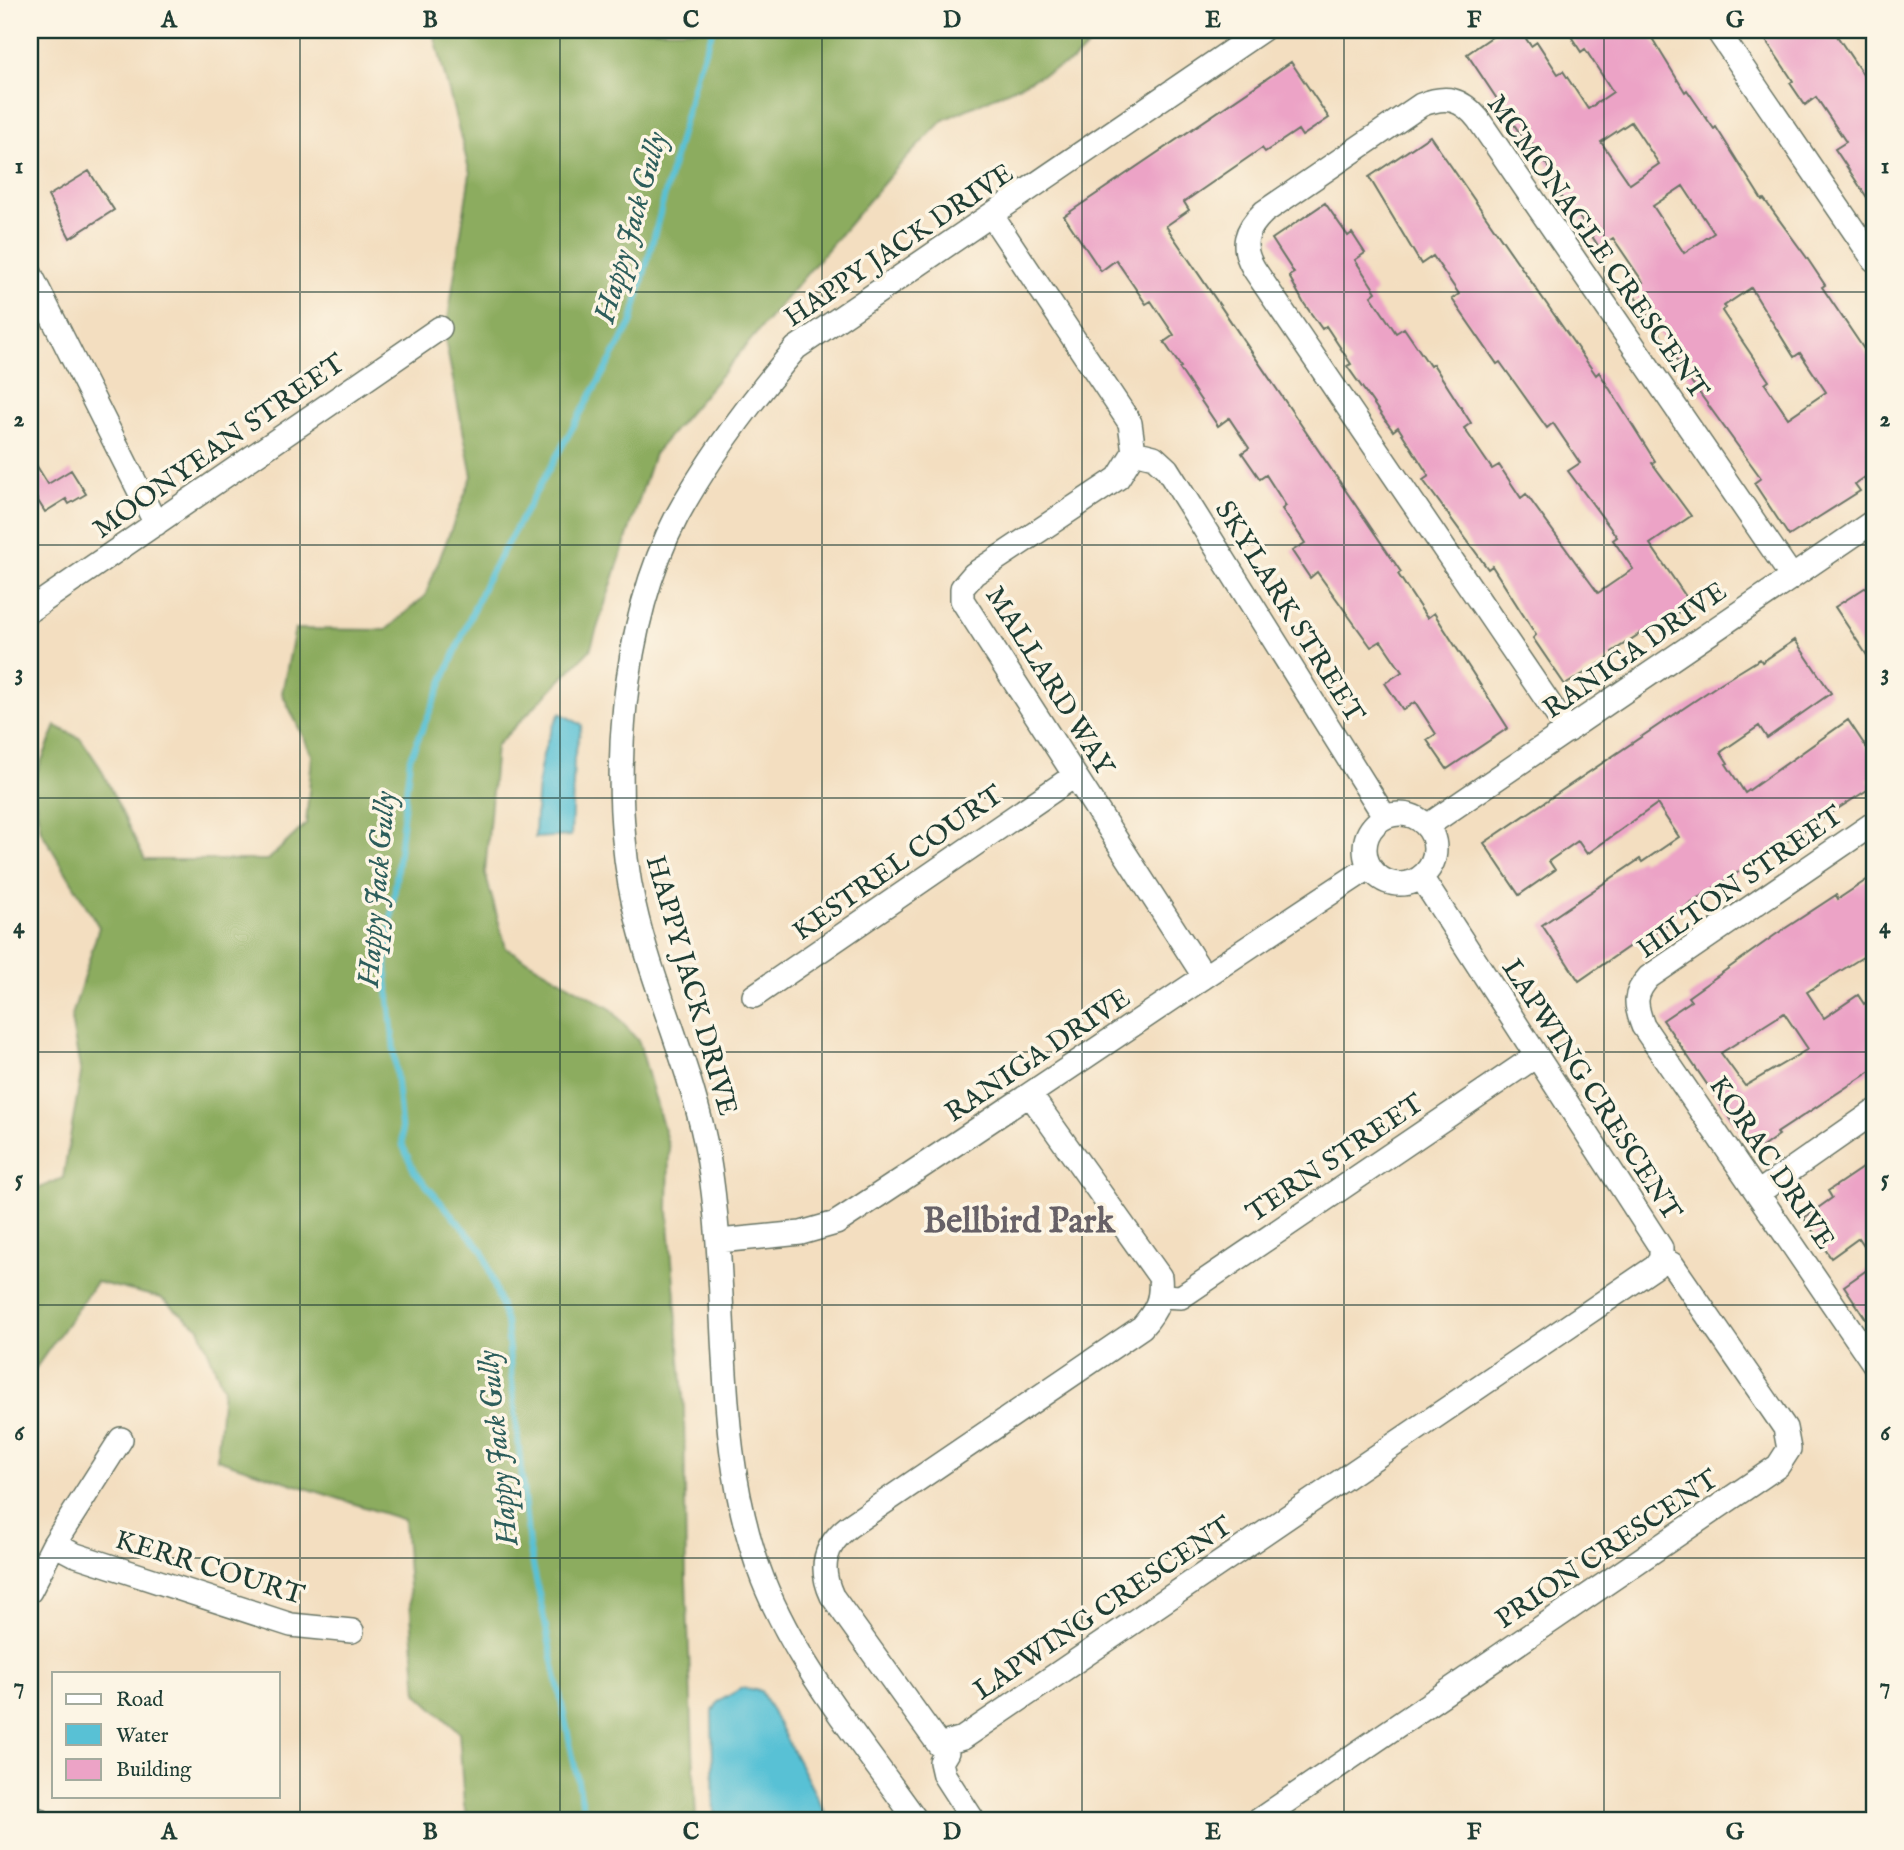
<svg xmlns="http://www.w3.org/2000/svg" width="1904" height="1850" font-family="'IM FELL English',serif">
<rect width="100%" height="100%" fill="#fcf5e5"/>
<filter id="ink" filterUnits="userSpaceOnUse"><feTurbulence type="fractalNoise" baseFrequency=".0143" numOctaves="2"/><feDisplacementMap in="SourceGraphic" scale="14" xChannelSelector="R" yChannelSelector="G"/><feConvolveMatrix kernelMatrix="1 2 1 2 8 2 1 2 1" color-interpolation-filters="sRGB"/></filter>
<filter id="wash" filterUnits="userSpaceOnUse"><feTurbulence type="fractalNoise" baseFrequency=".00686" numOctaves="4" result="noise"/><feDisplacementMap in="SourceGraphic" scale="28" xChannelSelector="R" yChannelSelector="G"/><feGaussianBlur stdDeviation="1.57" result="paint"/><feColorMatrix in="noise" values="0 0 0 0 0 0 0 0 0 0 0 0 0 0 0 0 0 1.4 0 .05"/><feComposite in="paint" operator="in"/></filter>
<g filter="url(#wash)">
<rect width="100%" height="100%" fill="#f3dec0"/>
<path fill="#8cac5f" stroke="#56744a" stroke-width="2" d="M433,30H1104L1073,61L943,120L894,171L654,454L590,650L496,746L485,873L506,948L611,1009L639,1042L669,1148L668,1211L684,1407L686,1579L696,1820H469L464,1806L459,1732L417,1693L404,1520L217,1459L223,1388L199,1328L161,1298L96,1282L30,1376V1192L63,1178L81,1074L71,1019L99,927L41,831L32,784L56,726L81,739L100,767L145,860H268L306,824L312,755L282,693L295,629L386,630L425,596L472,476L445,339L470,173Z"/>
<path fill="#58c1d5" stroke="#3c7f84" stroke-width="2" d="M560,713L582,725L574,758L571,836L535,838C537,792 536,754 560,713Z
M30,1449C39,1462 41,1472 34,1487L30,1489Z
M742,1688L761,1691L829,1820H714L712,1713L718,1702Z"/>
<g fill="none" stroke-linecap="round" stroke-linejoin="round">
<path stroke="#58c1d5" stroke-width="6" d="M586,1820L529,1546L506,1322L483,1251L414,1171L403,1146L386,966L410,758L485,583L631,324L697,72L713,30"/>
</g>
<g id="blocks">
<path fill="#eca3c6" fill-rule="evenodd" d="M1502,30H1520L1531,46L1537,42L1558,74L1563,71L1588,109L1613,92L1585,49L1581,52L1567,30H1647L1685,92L1687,90L1714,129L1716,127L1762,200L1764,199L1807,258L1825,285L1822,287L1874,364V471L1855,484L1860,491L1789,536L1754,483L1761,478L1690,380L1631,291L1643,282L1613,238L1599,247L1576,212L1573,214L1552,184L1558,181L1527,136L1523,138L1467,54ZM1631,122L1659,164L1630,184L1601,142ZM1683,186L1714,233L1684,253L1653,206ZM1751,288L1794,357L1800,353L1826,392L1788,418L1765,384L1769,381L1722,311L1726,308L1724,306Z
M1759,30H1833L1864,76L1874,69V208L1835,149L1846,142L1816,97L1805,105L1790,83L1793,81Z
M1291,62L1329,118L1302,136L1298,130L1265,152L1262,148L1184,202L1189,210L1166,226L1401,572L1398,574L1427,618L1434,613L1508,728L1447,769L1427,740L1436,734L1415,702L1403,710L1385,683L1402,672L1381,641L1371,647L1317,572L1310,578L1292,551L1305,543L1282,509L1286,506L1266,475L1260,479L1242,453L1249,448L1229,418L1218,426L1179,368L1181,367L1164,342L1174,335L1151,301L1146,304L1116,260L1101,271L1064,216Z
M1430,136L1596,375L1599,372L1655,461L1652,463L1691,516L1650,544L1691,604L1643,636L1641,633L1612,652L1614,655L1565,685L1533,638L1536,635L1492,566L1488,569L1423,480L1429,476L1398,427L1393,431L1347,366L1351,364L1326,326L1322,329L1303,302L1289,276L1294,273L1272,239L1325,203L1348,236L1352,233L1365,253L1355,260L1376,292L1371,296L1396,333L1404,328L1430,366L1433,364L1471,423L1464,428L1492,469L1499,465L1521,498L1526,494L1598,593L1633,569L1613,540L1617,537L1568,471L1580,463L1553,423L1547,428L1500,362L1497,364L1452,299L1459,294L1433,256L1421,264L1369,177Z
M89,171L114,210L70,238L48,196Z
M30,455L48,484L71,470L86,494L69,504L66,499L45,512L30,488Z
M1874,582V666L1835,607Z
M1795,640L1831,693L1767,738L1759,726L1721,752L1728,763L1726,764L1745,793L1848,720L1874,759V776L1868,780L1872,787L1715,887L1664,922L1667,926L1652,935L1650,932L1579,981L1542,925L1640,859L1642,862L1679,837L1657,804L1587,854L1578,841L1549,861L1555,870L1519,895L1484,843L1721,683L1760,659L1762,662Z
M1874,875V950L1807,992L1824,1018L1858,995L1864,1004L1874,996V1069L1777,1133L1779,1135L1754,1153L1663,1020L1691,1001L1688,997L1775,935L1836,895L1838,899ZM1784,1013L1808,1049L1745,1086L1721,1053Z
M1874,1160V1260L1859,1238L1831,1258L1804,1218L1832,1198L1828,1191Z
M1874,1265V1331L1844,1286Z"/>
</g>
</g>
<g filter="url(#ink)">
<use href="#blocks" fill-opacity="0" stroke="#697565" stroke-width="2"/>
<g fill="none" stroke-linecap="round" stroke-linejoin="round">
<defs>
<path id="street" d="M1717,30L1874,260
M992,216L1130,423L1134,452L1118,478L974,574L962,588V600L1204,976
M30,273L156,524
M1134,452L1154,457L1167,469L1385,817
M30,610L440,328
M1568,731L1254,269C1240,246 1245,230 1264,212L1421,105C1446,95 1461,98 1478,119L1792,577
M1365 849a35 35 0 1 1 70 0a35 35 0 1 1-70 0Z
M1874,823L1649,977C1633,994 1635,1005 1643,1026L1874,1364
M1427,826L1874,521
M754,996L1074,776
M1031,1096L1160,1277C1162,1299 1157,1310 1142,1327L848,1527C824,1546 819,1568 832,1596L939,1745L963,1738L1655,1267L1661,1259V1248L1421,877
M1758,1193L1874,1112
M719,1241L801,1233L836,1223C1015,1106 1191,984 1370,867
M1162,1296L1181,1297L1536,1056
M54,1544L73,1554L291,1625L352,1631
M30,1591L54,1544L121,1439
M947,1745V1752L941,1762L944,1775L973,1820
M30,1817L39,1820
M916,1820C862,1743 798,1668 763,1580C710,1445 732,1296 708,1156C693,1070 653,990 634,905C608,788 621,623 677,516C710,455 751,401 796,348L1262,30
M1259,1820L1778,1466L1789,1449L1785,1428L1672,1264L1661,1259"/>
</defs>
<use href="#street" stroke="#697565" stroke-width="26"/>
<use href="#street" stroke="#fff" stroke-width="23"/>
</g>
</g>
<path fill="none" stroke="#1f3d34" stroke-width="2" stroke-opacity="0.55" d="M300,30V1820M560,30V1820M822,30V1820M1082,30V1820M1344,30V1820M1604,30V1820M30,292H1874M30,545H1874M30,798H1874M30,1052H1874M30,1305H1874M30,1558H1874"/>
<g text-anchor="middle" stroke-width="7" stroke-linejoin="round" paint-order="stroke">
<g font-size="28" fill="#1f3d34" stroke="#fcf5e5">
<text transform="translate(898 244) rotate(-34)" y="10">HAPPY JACK DRIVE</text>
<text transform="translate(1599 246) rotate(55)" y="10">MCMONAGLE CRESCENT</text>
<text transform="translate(218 445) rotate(-35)" y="10">MOONYEAN STREET</text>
<text transform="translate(1291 611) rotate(58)" y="10">SKYLARK STREET</text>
<text transform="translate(1634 649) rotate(-35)" y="10">RANIGA DRIVE</text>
<text transform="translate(1051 680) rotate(58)" y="10">MALLARD WAY</text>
<text transform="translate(897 862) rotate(-35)" y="10">KESTREL COURT</text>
<text transform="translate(1739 881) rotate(-35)" y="10">HILTON STREET</text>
<text transform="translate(693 985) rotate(74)" y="10">HAPPY JACK DRIVE</text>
<text transform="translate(1037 1054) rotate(-34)" y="10">RANIGA DRIVE</text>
<text transform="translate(1593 1089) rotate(57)" y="10">LAPWING CRESCENT</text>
<text transform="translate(1334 1157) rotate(-34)" y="10">TERN STREET</text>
<text transform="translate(1773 1162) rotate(56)" y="10">KORAC DRIVE</text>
<text transform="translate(1606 1548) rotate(-34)" y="10">PRION CRESCENT</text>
<text transform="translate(210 1566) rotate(17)" y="10">KERR COURT</text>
<text transform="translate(1102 1607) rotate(-34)" y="10">LAPWING CRESCENT</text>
</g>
<g font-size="30" font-style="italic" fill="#2d5e5c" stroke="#fcf5e5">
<text transform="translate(630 227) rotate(-74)" y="10">Happy Jack Gully</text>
<text transform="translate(376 889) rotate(-85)" y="10">Happy Jack Gully</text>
<text transform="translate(497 1448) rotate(-96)" y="10">Happy Jack Gully</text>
</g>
<g font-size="35" font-weight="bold" fill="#676167" stroke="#fcf5e5">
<text x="1019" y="1232">Bellbird Park</text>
</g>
</g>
<rect width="1904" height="1850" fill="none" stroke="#fcf5e5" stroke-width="77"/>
<rect x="52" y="1672" width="228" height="126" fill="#fcf5e5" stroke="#a4ab9e" stroke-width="2"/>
<rect x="66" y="1694" width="35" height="10" fill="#ffffff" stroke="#a4ab9e" stroke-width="2"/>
<text x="116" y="1706" font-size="21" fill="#1f3d34">Road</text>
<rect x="66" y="1724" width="35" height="21" fill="#58c1d5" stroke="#a4ab9e" stroke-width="2"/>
<text x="116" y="1742" font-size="21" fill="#1f3d34">Water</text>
<rect x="66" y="1759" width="35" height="21" fill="#eca3c6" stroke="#a4ab9e" stroke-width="2"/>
<text x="116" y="1776" font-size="21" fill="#1f3d34">Building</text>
<rect x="38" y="38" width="1828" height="1774" fill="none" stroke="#1f3d34" stroke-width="2.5"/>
<g font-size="23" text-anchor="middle" font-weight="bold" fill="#1f3d34">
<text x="169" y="27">A</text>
<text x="430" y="27">B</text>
<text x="691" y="27">C</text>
<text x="952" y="27">D</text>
<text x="1213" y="27">E</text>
<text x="1474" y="27">F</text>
<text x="1735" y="27">G</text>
<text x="19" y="173">1</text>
<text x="1885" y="173">1</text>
<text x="19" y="426">2</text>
<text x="1885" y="426">2</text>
<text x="19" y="680">3</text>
<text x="1885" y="680">3</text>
<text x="19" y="933">4</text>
<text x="1885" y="933">4</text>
<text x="19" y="1186">5</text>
<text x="1885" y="1186">5</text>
<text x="19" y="1440">6</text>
<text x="1885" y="1440">6</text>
<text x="19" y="1693">7</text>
<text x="1885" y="1693">7</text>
<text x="169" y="1839">A</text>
<text x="430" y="1839">B</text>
<text x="691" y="1839">C</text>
<text x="952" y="1839">D</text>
<text x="1213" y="1839">E</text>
<text x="1474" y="1839">F</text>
<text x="1735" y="1839">G</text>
</g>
</svg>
